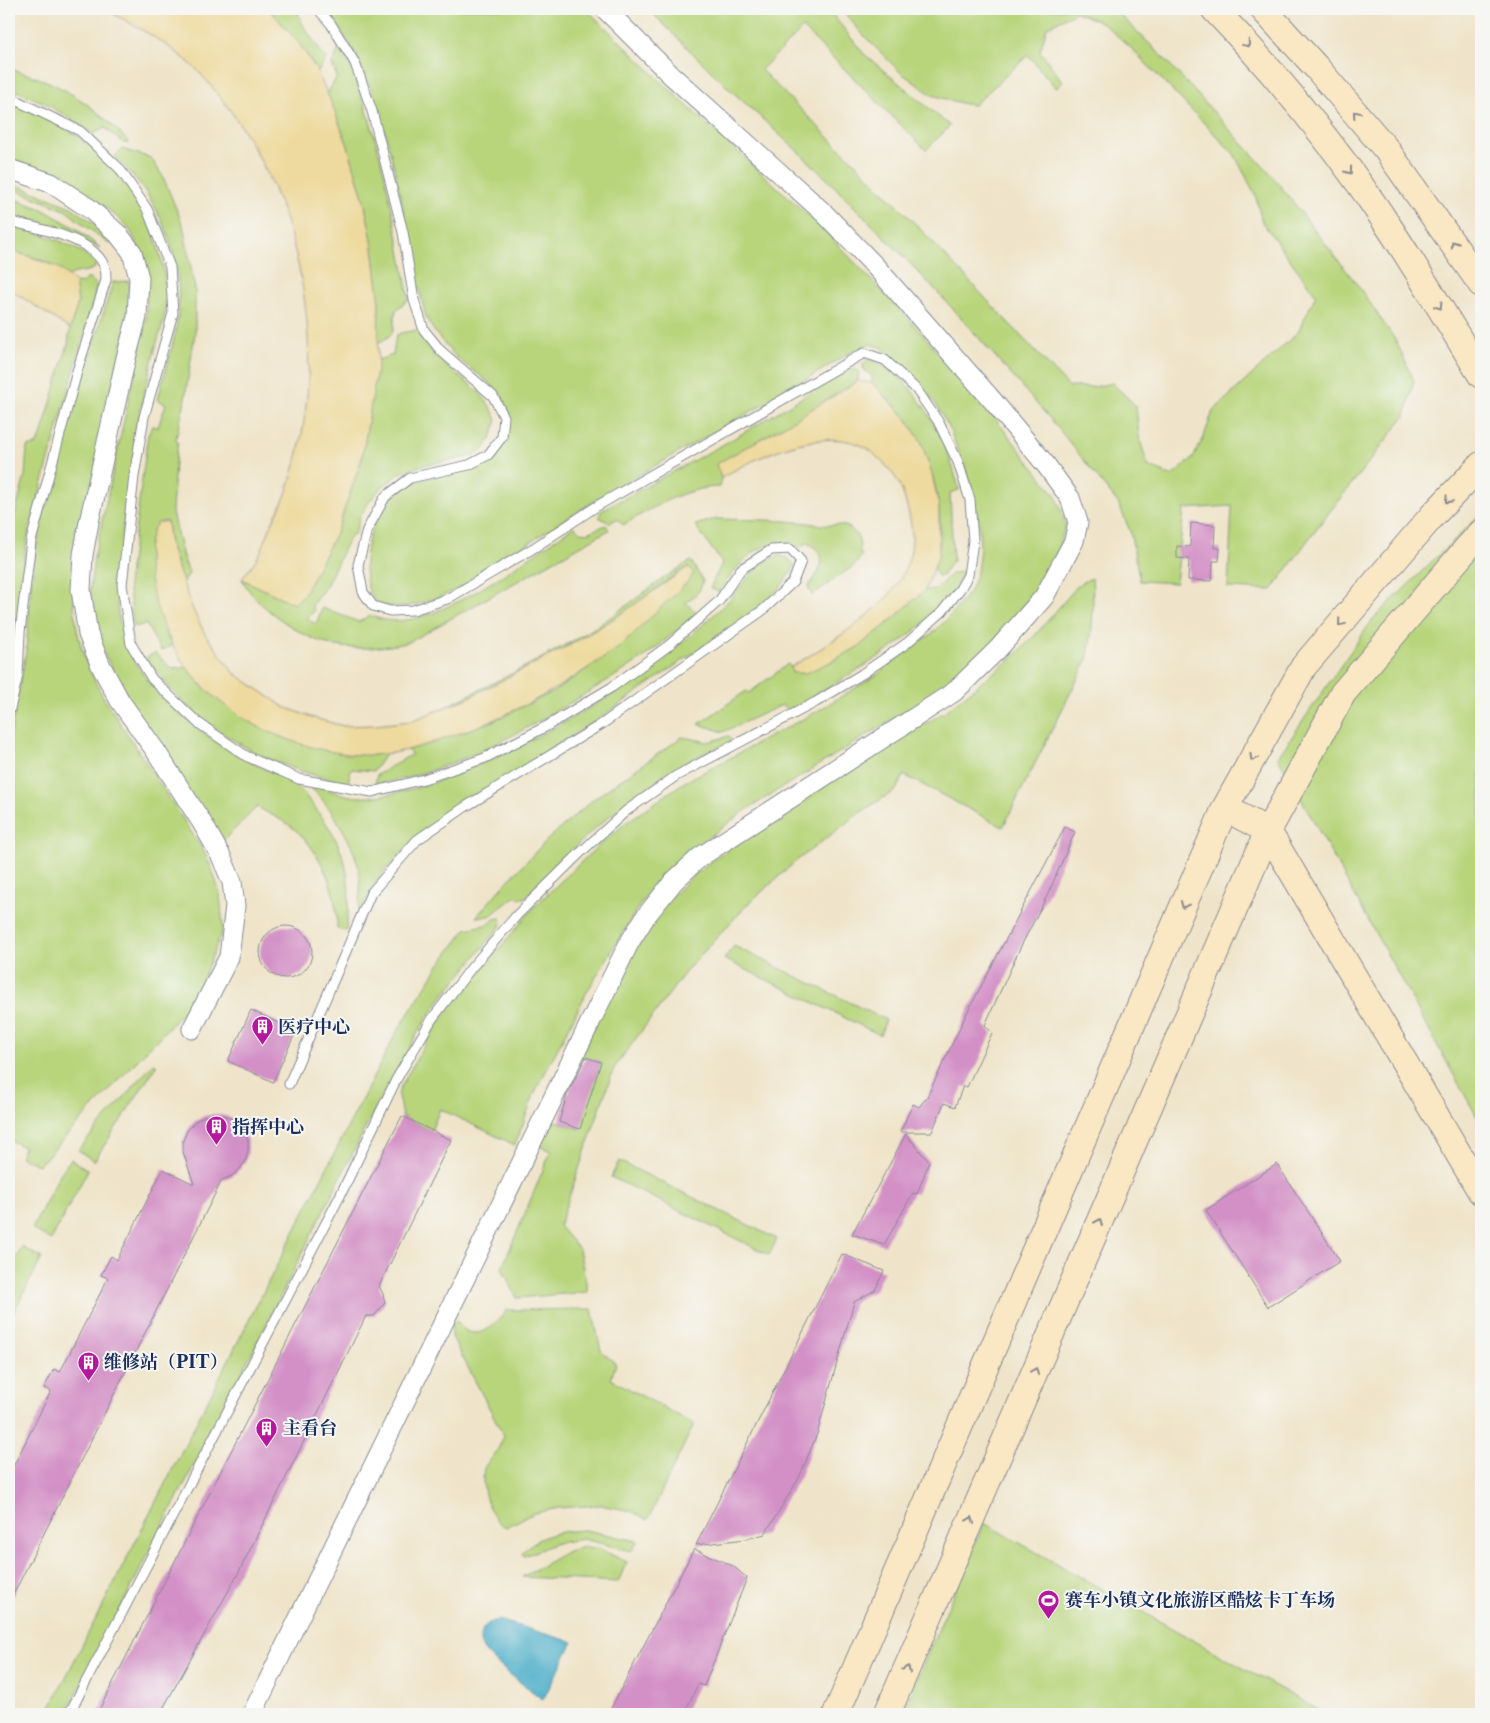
<svg xmlns="http://www.w3.org/2000/svg" width="1490" height="1723" font-family="'Libre Caslon Text','Noto Serif SC',serif">
<rect width="100%" height="100%" fill="#f6f6f2"/>
<filter id="ink" filterUnits="userSpaceOnUse"><feTurbulence type="fractalNoise" baseFrequency=".02" numOctaves="2"/><feDisplacementMap in="SourceGraphic" scale="10" xChannelSelector="R" yChannelSelector="G"/><feConvolveMatrix kernelMatrix="1 2 1 2 8 2 1 2 1" color-interpolation-filters="sRGB"/></filter>
<filter id="wash" filterUnits="userSpaceOnUse"><feTurbulence type="fractalNoise" baseFrequency=".0096" numOctaves="4" result="noise"/><feDisplacementMap in="SourceGraphic" scale="20" xChannelSelector="R" yChannelSelector="G"/><feGaussianBlur stdDeviation="1.12" result="paint"/><feColorMatrix in="noise" values="0 0 0 0 0 0 0 0 0 0 0 0 0 0 0 0 0 1.4 0 .05"/><feComposite in="paint" operator="in"/></filter>
<g filter="url(#wash)">
<rect width="100%" height="100%" fill="#efe4c9"/>
<path fill="#b8d57b" stroke="#6a826c" d="M269,9H296L304,27L326,59L318,72L298,42Z
M326,9H586L685,104L821,227L919,330L1001,426L1056,496L1066,524L1058,551L1043,583L989,649L932,695L746,810L697,846L668,871L641,903L588,990L535,1092L515,1145L440,1109L431,1131L402,1116L398,1096L400,1088L425,1044L448,1009L535,906L598,846L627,822L683,783L814,713L875,676L935,631L953,613L970,591L977,572L980,549L979,525L968,476L949,427L937,406L913,376L881,347L869,344L851,352C763,408 669,455 580,510C550,528 521,549 492,567C479,576 466,586 451,592C435,600 395,614 378,603C367,595 365,577 365,564C365,538 380,504 402,489C410,484 423,479 433,477C448,472 464,472 479,467C494,461 510,438 510,422C510,389 474,374 454,355C443,343 433,331 426,317C399,214 394,95 326,9Z
M648,9H828L864,54L950,126L926,150L803,28L761,70L906,214L1069,387H1094L1112,383L1136,406L1139,437L1148,466L1172,476L1193,458L1203,439L1213,411L1298,332L1316,295L1262,222L1255,194L1234,154L1131,48L1103,23L1076,12L1047,27L1040,51L1063,82L1056,88L1028,55L974,105L964,104L932,95L900,72L865,37L841,9H1114L1162,56L1275,179L1359,287L1396,341L1414,381L1405,416L1313,533L1272,590L1228,588L1232,506L1184,509L1176,583L1140,581L1130,531L1118,503L1058,428L956,312L906,259L817,169L723,83Z
M340,46C351,64 358,85 365,105C386,168 397,234 409,299L396,310C391,331 400,331 378,343L379,296L372,240L364,201L348,146L327,94L337,77L332,64Z
M9,69C57,80 97,106 129,143H123L105,128L93,134L45,103L9,88Z
M9,99C31,111 55,121 76,135C131,174 172,244 165,313C164,323 160,333 157,342C150,368 144,395 138,421C136,434 136,448 133,461C127,491 123,521 121,551C121,563 116,575 116,586C116,610 121,639 134,660C161,706 204,736 250,762C264,769 279,774 291,782C301,788 308,799 315,808C348,850 353,879 346,931L337,929C338,895 324,858 300,834C288,822 271,815 257,807L221,843L139,717L102,650L94,618L90,590L94,558L146,320C147,290 147,261 132,234C127,225 118,218 111,212C81,186 47,169 9,160Z
M122,149L151,158L163,177L183,225L195,289V333L184,405L176,438L178,443L175,461L172,513L183,557L189,573L183,584L169,539L167,521L166,635L172,645L161,651L146,624L134,627L128,584L148,435L152,426L158,427L166,404L158,400C164,371 175,344 178,315C184,259 159,194 115,158L117,154Z
M9,182L71,207L95,224L113,242L109,244L65,210L9,187Z
M9,197L42,209L77,229L100,248L37,222L9,214Z
M9,224C38,234 73,241 95,263V268C86,273 77,271 68,276C52,261 29,256 9,250Z
M86,279H90L97,285L95,296L30,528L25,551L15,646L10,651L9,538L25,476L27,447L36,445L41,436L68,344L70,329L78,302L75,284L82,283Z
M129,281L131,303L74,571C72,624 79,654 105,700L203,850L212,869L220,894L223,929L197,993L181,1014L39,1165L20,1157L24,1147L9,1140V742L26,651L31,586L36,547L47,499L68,427L113,282Z
M418,330C426,344 436,358 450,369C473,388 484,391 497,420L491,438L484,449L473,456L424,465L400,473L381,488L369,502L360,516L355,534L350,536L326,586L312,605L314,611L307,619L316,624L322,608L359,622L370,615C389,625 414,620 433,613C482,593 531,556 574,526L580,532L587,533L606,525L609,530L409,642C386,648 360,650 336,646C307,642 254,606 242,579L294,604L304,594L337,531L362,458L378,360L393,355L396,336L400,333Z
M869,359C916,375 949,444 959,490L950,493L953,560L942,576H938L934,569C950,525 933,452 904,416C895,404 882,393 872,383V376L864,370L862,364Z
M851,368L859,371L858,381L789,423L717,464L721,478L720,487C684,487 653,508 623,525L617,519L609,523L599,517L601,511L733,439Z
M1481,514V1124L1278,757L1373,619Z
M716,519C751,520 786,519 821,525C830,526 839,523 848,527C857,532 862,543 859,553L862,554L856,564L812,595L808,587C821,570 831,555 807,543C804,544 799,547 796,548C790,548 783,543 777,544C751,545 733,573 719,592L710,588L722,563L695,525Z
M780,555L789,559L795,566L780,588L765,603L596,721L424,830L385,870L377,880L359,913C359,897 362,878 357,862C350,838 330,805 312,789L315,785C329,790 344,796 359,797C373,798 390,794 404,791C447,781 487,762 526,742C580,715 633,684 679,645C697,631 714,615 730,599C748,580 753,565 780,555Z
M691,561L703,581L699,591L686,603L697,613C678,629 659,647 638,661C619,675 597,686 577,699C515,736 448,773 375,784L377,775L412,754L407,750L432,743L493,721L553,692L621,646L667,600L689,580L694,573L688,567C662,582 639,603 613,619C556,655 495,687 433,713C486,686 540,661 591,630C625,609 656,581 691,561Z
M963,571C944,628 838,681 788,711L782,705L723,732L699,724L746,691L749,693L788,664L791,667L792,673L828,663L858,647L887,624L925,590L936,589L951,574Z
M1092,578C1094,606 1093,633 1087,660L1003,827L904,775L896,790L861,812L796,861L744,908L687,970L614,1068L559,1226L579,1249L588,1292L517,1298L502,1268L551,1151L539,1146L547,1122L556,1121L579,1129L600,1062L580,1056L607,998L648,928L668,900L692,877L718,856L837,777L876,755L943,713L1012,658L1036,634L1080,583Z
M155,653L172,669L186,667L203,687L280,737L338,753L372,755L386,753L374,771L351,769L348,783C285,771 233,747 185,704C171,691 158,673 146,658Z
M729,736L732,741C718,748 702,753 688,762C626,797 572,846 525,898L514,897L490,916L476,917L503,886L547,840L595,798L682,737L708,742Z
M500,918L502,920L500,927L442,997L417,1034L373,1113L258,1341L66,1714H47L395,1035L439,965L466,929L489,924L494,919Z
M734,946L886,1020L880,1035L724,959Z
M154,1063L157,1065L94,1161L78,1150Z
M71,1159L88,1170L51,1240L32,1229L60,1174Z
M619,1161L777,1239L769,1255L611,1177Z
M22,1247L42,1258L11,1317L9,1315V1273Z
M592,1309L601,1351L616,1364L611,1379L694,1424L648,1520L631,1511L600,1505L559,1508L534,1513L506,1527C489,1521 480,1486 484,1469C485,1464 492,1459 495,1454C499,1448 501,1442 504,1436L452,1337V1323L457,1321C460,1325 464,1330 468,1332C485,1337 498,1322 507,1310Z
M984,1523L1325,1714H902Z
M585,1530L638,1541L631,1551L583,1539L557,1543L524,1556L522,1553C538,1534 561,1531 585,1530Z
M584,1547L597,1548L627,1562L618,1582L522,1577L568,1551Z"/>
<path fill="#eeda9e" stroke="#84847e" d="M104,9H269L298,42L316,69L331,102L348,146L364,201L372,240L379,296L378,364L362,458L337,531L304,594L294,604L242,579C248,570 256,561 261,551C266,540 269,530 274,519C279,509 285,499 288,488C335,348 300,180 198,71C175,47 133,24 104,9Z
M9,250L31,257L59,268L75,282L78,302L70,329L14,292L9,291Z
M858,381L872,383L904,416L921,441L932,474L939,506V555L925,590L887,624L858,647L828,663L806,673H792L791,667C821,649 881,612 898,583C915,554 915,534 906,503C901,484 894,472 879,459C875,456 872,451 868,449C827,423 758,456 721,478L716,464L789,423Z
M167,521L169,539L175,560L193,610L205,634L234,673L284,707L314,718L343,726L376,725L411,721L466,699L570,645L615,618L688,567L694,573C684,589 665,602 652,616C642,625 632,636 622,645C613,653 601,659 591,666C550,694 507,716 460,733C432,743 403,754 372,755C332,757 277,739 243,718C200,690 174,659 158,611C150,587 141,545 157,523Z"/>
<path fill="#47acc7" stroke="#316e92" d="M499,1620L573,1642L543,1700C530,1689 486,1659 481,1645C479,1640 480,1634 483,1629C486,1623 493,1621 499,1620Z"/>
<g id="blocks">
<path fill="#d390c6" d="M1191,523L1215,525L1214,548H1220L1219,561H1213L1212,581L1188,580L1189,559L1177,558V546L1190,547Z
M1065,827L1075,832L1047,896L1021,946L985,1025L992,1033L967,1087L963,1086L955,1107L944,1103L932,1132H900L913,1104L919,1107L927,1097L967,1013Z
M260 952a26 26 0 1 1 52 0a26 26 0 1 1-52 0Z
M251,1010L296,1031L273,1082L228,1061Z
M586,1057L601,1062L580,1129L559,1122L567,1095Z
M215,1114L226,1116L236,1121L243,1129L248,1140V1150L246,1160L240,1169L232,1176L222,1180L9,1603V1475L51,1391L44,1388L54,1369L60,1372L108,1278L101,1275L111,1256L117,1260L163,1169L194,1184L183,1152V1141L187,1131L194,1122L204,1116Z
M402,1116L451,1140L379,1286L383,1294L385,1303L374,1316H366L239,1572L160,1714H97Z
M906,1134L929,1162L917,1194L913,1193L884,1245L852,1234Z
M1277,1164L1340,1261L1268,1307L1206,1210Z
M842,1254L884,1271L875,1290L854,1302L817,1434L799,1478L765,1534L746,1539L696,1545Z
M694,1549L733,1566L747,1578L704,1686L698,1684L684,1714H608Z"/>
</g>
</g>
<g filter="url(#ink)">
<use href="#blocks" fill-opacity="0" stroke="#858a94" stroke-width="1"/>
<g fill="none" stroke-linecap="round" stroke-linejoin="round">
<defs>
<path id="lane" d="M9,97L80,131L119,168L147,209L170,267L173,313L144,417L134,476L122,585L131,644L152,679L197,722L246,756L299,779L372,792L424,779L485,758L547,726L612,687L668,646L719,601L741,569L771,550L790,549L801,561L793,582L763,610L602,724L465,807L417,840L371,893L289,1084
M9,221C37,229 90,236 104,265C106,269 106,275 106,280L78,368L31,541L20,632L18,675L9,713
M69,1714L339,1198L397,1078L432,1019L472,967L517,915L580,853L626,811L676,776L816,702L862,674L907,643L942,612L960,589L968,575L973,541L970,500L958,462L938,421L916,389L885,360L864,353L597,506L532,549L447,599L413,610L390,611L373,606L363,592L358,565L367,530L385,497L410,478L469,465L488,455L502,437L504,417L493,396L441,351L424,330L414,300L403,232L372,111L355,63L331,24L318,9"/>
<path id="street" d="M9,169L51,183L90,209L118,234L132,252L139,278L137,317L126,358L89,522L83,555L81,590L88,634L101,666L120,701L155,750L201,821L221,856L232,882L235,906L229,957L192,1029
M252,1714L629,943L646,916L674,881L700,857L954,692L998,649L1044,597L1074,541L1078,522L1070,498L1046,465L993,401L876,267L824,213L671,75L605,9"/>
<path id="secondary" d="M1214,9C1278,76 1340,152 1391,230C1422,277 1451,326 1481,375
M1263,9L1316,67L1386,149L1481,284
M1225,808L1268,831L1481,1192
M836,1714L1225,808L1304,666L1433,515L1481,465
M887,1714L1268,831L1343,693L1468,547L1481,533"/>
</defs>
<use href="#lane" stroke="#858a94" stroke-width="11"/>
<use href="#street" stroke="#858a94" stroke-width="21"/>
<use href="#secondary" stroke="#858a94" stroke-width="28"/>
<use href="#lane" stroke="#fff" stroke-width="9"/>
<use href="#street" stroke="#fff" stroke-width="19"/>
<use href="#secondary" stroke="#fae7c3" stroke-width="26"/>
</g>
<defs><path id="oneway-chevron" d="M-2-3.5L2.5 0L-2 3.5" fill="none" stroke-width="1.6" stroke-linecap="round" stroke-linejoin="round" transform="scale(1.25)"/></defs>
<g stroke="#8a8b90">
<use href="#oneway-chevron" transform="translate(1247 44) rotate(50)"/>
<use href="#oneway-chevron" transform="translate(1356 114) rotate(-131)"/>
<use href="#oneway-chevron" transform="translate(1349 171) rotate(54)"/>
<use href="#oneway-chevron" transform="translate(1454 244) rotate(-125)"/>
<use href="#oneway-chevron" transform="translate(1439 306) rotate(58)"/>
<use href="#oneway-chevron" transform="translate(1448 500) rotate(134)"/>
<use href="#oneway-chevron" transform="translate(1341 623) rotate(130)"/>
<use href="#oneway-chevron" transform="translate(1253 758) rotate(119)"/>
<use href="#oneway-chevron" transform="translate(1184 905) rotate(113)"/>
<use href="#oneway-chevron" transform="translate(1099 1222) rotate(-67)"/>
<use href="#oneway-chevron" transform="translate(1035 1371) rotate(-67)"/>
<use href="#oneway-chevron" transform="translate(971 1520) rotate(-67)"/>
<use href="#oneway-chevron" transform="translate(907 1669) rotate(-67)"/>
</g>
</g>
<defs>
<symbol id="building-pin" viewBox="-11 -11 22 30"><path d="M0 17L-7.5 6A9.5 9.5 0 1 1 7.5 6Z" fill="#b5179e" stroke="#f6f6f2"/><path d="M-4-6H4V6H1V3H-1V6H-4ZM-2.5-4.3h1.7v1.8h-1.7ZM.8-4.3h1.7v1.8H.8ZM-2.5-1h1.7V.8h-1.7ZM.8-1h1.7V.8H.8Z" fill="#fff"/></symbol>
<symbol id="stadium-pin" viewBox="-11 -11 22 30"><path d="M0 17L-7.5 6A9.5 9.5 0 1 1 7.5 6Z" fill="#b5179e" stroke="#f6f6f2"/><path d="M0-5a6.5 5 0 1 0 0 10a6.5 5 0 1 0 0-10ZM-3.5-1.8h7v3.6h-7Z" fill="#fff"/></symbol>
</defs>
<g fill-rule="evenodd">
<use href="#building-pin" x="250" y="1014" width="25" height="34"/>
<use href="#building-pin" x="204" y="1114" width="25" height="34"/>
<use href="#building-pin" x="76" y="1350" width="25" height="34"/>
<use href="#building-pin" x="254" y="1416" width="25" height="34"/>
<use href="#stadium-pin" x="1036" y="1588" width="25" height="34"/>
</g>
<g text-anchor="middle" stroke-width="4" stroke-linejoin="round" paint-order="stroke">
<g font-size="18" font-weight="bold" fill="#1b2f5e" stroke="#f6f6f2" text-anchor="start">
<text x="278" y="1033">医疗中心</text>
<text x="232" y="1133">指挥中心</text>
<text x="104" y="1368">维修站（PIT）</text>
<text x="283" y="1434">主看台</text>
<text x="1065" y="1606">赛车小镇文化旅游区酷炫卡丁车场</text>
</g>
</g>
<rect width="1490" height="1723" fill="none" stroke="#f6f6f2" stroke-width="30"/>
</svg>
